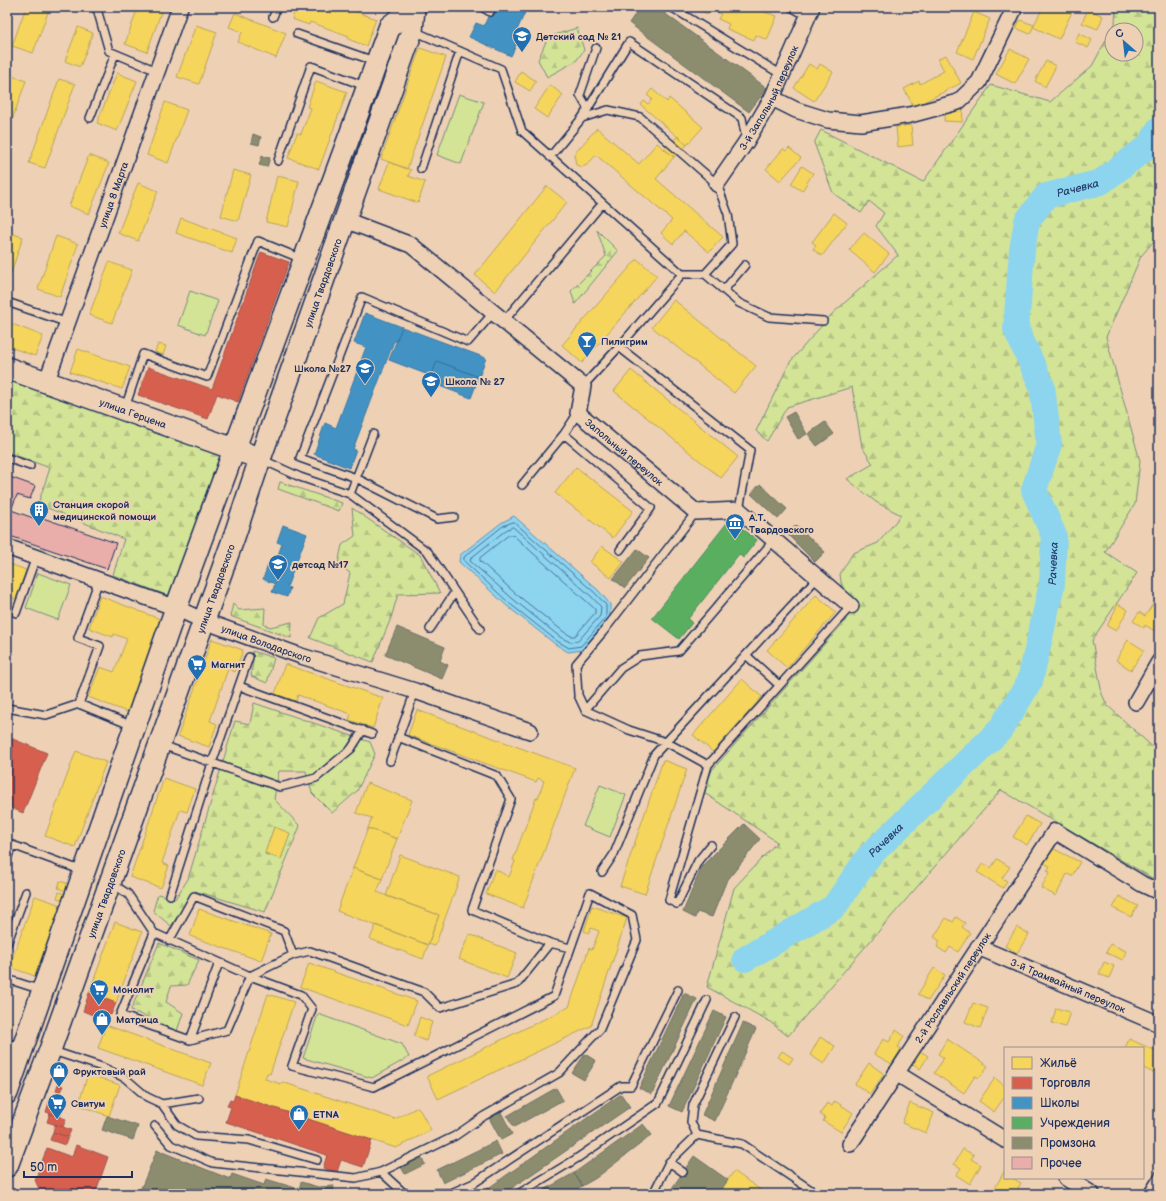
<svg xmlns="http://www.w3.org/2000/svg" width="1166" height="1201" font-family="'Balsamiq Sans',sans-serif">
<defs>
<pattern id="forest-firs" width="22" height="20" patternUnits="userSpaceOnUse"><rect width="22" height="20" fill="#d3e497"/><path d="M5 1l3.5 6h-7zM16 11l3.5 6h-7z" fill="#b5c485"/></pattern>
</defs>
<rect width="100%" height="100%" fill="#eed1b5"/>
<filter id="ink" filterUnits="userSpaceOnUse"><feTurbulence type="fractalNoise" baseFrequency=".025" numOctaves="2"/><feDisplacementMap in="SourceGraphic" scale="8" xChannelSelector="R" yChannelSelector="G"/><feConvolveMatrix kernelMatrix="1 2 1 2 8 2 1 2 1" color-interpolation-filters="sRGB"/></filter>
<g filter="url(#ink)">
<path fill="#d3e497" stroke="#778a7a" d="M459,94L484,102L461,164L437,155Z
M190,291L218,301L205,335L178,325Z
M38,573L71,585L58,620L26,608Z
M600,785L626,795L610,837L583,826Z
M318,1014L402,1044L409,1057L372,1078L303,1058Z"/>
<path fill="url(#forest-firs)" stroke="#778a7a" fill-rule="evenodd" d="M1116,7H1159V235L1141,256L1106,337L1140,461L1135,504L1105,552L1137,573L1092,640L1102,694L1107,705L1159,753V882L1001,790L788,1036L769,1021L707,987L734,888L777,842L703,792L712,770L846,620L840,574L853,553L878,543L901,515L876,502L847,479L873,464L862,447L852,387L787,407L767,441L756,431L790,362L831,315L898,255L876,226L884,213L869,201L861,213L833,193L814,143L821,130L923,182L991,85L1050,102L1092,66L1115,24ZM1112,30H1136V54H1112Z
M577,28L584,50L576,61L547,77L538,60L548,37Z
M597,230L618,251L575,304L571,291L606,256Z
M7,375L225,449L169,596L113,575L124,539L38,504L50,468L7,452Z
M280,482L342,503L339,511L278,489Z
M352,508L420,555L440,593L398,594L391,618L373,662L310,638L319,618L343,604L350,573L338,564L342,545L355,536Z
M233,604L239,610L265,608L264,624L270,627L292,622L291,638L230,616Z
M252,651L274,658L267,683L251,676L253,661Z
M254,703L370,742L375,754L357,791L332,813L312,793L306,771H279L274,799L300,826L265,912L195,891L171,926L153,911L158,894L175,899L188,879L235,721L250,724ZM274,827L290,834L281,859L265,854Z
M159,943L199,960L187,985L171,986L166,1002L183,1013L177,1031L131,1010Z"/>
<path fill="#8dd4ef" stroke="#5f92b5" d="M514,516L598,590L610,604V619L583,650L568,652L555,644L507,606L459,562L460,555L501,523Z"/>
<path fill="#f6d55c" stroke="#b4a35d" d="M26,7H50L33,53L12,46Z
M138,7H163L147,52L125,44Z
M296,7H343L376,19L366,46L348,39L349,36L310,22L309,25L292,19Z
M691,7H750L777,16L767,40L756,35L754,40L727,29L729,24L718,19L721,14L710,9L708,14Z
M1043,7H1066L1073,10L1059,39L1033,27Z
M1088,9L1103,16L1098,29L1082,23Z
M974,12L990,19L973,59L957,52Z
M235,13L286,33L276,58L238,42L242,32L229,27Z
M1020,20L1034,25L1030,34L1016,28Z
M196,25L217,32L199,84L177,77Z
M78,27L93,33L80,67L65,61Z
M1079,33L1092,40L1088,48L1075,42Z
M420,48L446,57L407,169L381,159Z
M1010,49L1029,59L1015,84L996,74Z
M946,55L961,83L914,107L904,89L919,81L920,84L944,71L938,59Z
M1046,61L1056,66L1045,87L1035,81Z
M809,64L817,69L820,64L833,72L814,101L794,88Z
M521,71L536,81L530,91L515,82Z
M117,73L137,81L117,131L97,123Z
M7,74L26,81L7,134Z
M59,79L75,84L45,168L29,163Z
M316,81L347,92L319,169L288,158L297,133L301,134L311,108L307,107Z
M550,85L563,95L547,118L534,109Z
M652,89L667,102L669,98L703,127L687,145L641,105L644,101L648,104L652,99L647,95Z
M165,102L187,110L168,163L147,155Z
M945,108L963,110L962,122L944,121Z
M911,125L913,145L898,147L896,127Z
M597,128L639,164L657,143L674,157L656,179L723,237L709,252L684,231L673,244L661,233L672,220L596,155L587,165L582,167L576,165L574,154Z
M678,136L687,145L674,157L664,149Z
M789,148L801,158L780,181L766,169L783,149L786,151Z
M89,155L109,163L89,214L69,206Z
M389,162L411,170L408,176L425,182L418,203L379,189Z
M802,166L813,173L802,191L791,184Z
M233,170L251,175L238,221L221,216Z
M277,176L299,181L288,227L266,222Z
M138,183L158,191L138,241L118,233Z
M547,186L567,202L495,292L475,275Z
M834,213L847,223L822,256L813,249L816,245L812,242Z
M181,218L237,238L232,253L176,233Z
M7,232L23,237L9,279L7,278Z
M864,233L889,254L875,272L849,250Z
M56,236L78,244L60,297L38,289Z
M637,259L657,276L582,363L562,345Z
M109,262L132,270L112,323L89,315Z
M674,300L756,366L734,393L652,327Z
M7,322L43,336L35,356L7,346Z
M158,344L166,346L163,355L155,352Z
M78,349L130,367L122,389L70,372Z
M631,370L738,457L721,478L614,391Z
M576,467L633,511L613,538L555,493Z
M602,546L624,562L611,578L590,562Z
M7,563L26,570L16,599L7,596Z
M816,595L836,612L787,668L767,650Z
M100,596L165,621L130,713L88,697L100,667L114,672L127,639L114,634L113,637L89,628Z
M1118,604L1128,610L1116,631L1107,626Z
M1153,604L1159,608V624L1155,631L1145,625L1144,628L1133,621L1139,612L1145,616Z
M212,639L243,650L235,672L228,669L210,721L217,724L209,747L178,736Z
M1128,640L1144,650L1131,670L1116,660Z
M285,664L383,698L373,728L349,720L351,714L298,695L296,701L275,694Z
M742,679L762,697L713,752L693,735Z
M1159,688V700L1154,696Z
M417,710L575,768L523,908L486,894L495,869L509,877L515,861L513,860L536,798H538L544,781L538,778L536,782L408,735Z
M76,751L106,762L75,847L45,836Z
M663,760L687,769L645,894L620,886Z
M164,778L195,789L187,812L180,810L162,863L169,866L161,888L130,877Z
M367,783L412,800L397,839L368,828L372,818L356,813Z
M1026,816L1040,824L1027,845L1013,837Z
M274,827L290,833L281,859L265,853Z
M368,828L397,839L382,879L353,868Z
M1050,847L1080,862L1072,876L1067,874L1056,896L1041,888L1050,872L1047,871L1050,866L1041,862Z
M400,855L460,877L435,946L428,944L439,915L386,896Z
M997,859L1010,867L1002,878L1007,881L1003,888L977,872L983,863L991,868Z
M353,868L382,879L377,892L439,915L428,945L337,911Z
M60,881L69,884L66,891L58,888Z
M59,892L65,894L63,900L57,898Z
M35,896L61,905L35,976L9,967Z
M1119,896L1138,906L1131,917L1113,908Z
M592,906L627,918L591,1026L438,1099L427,1076L569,1007L589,948L592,950L599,931L591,928L589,933L584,931Z
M199,909L271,934L261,961L190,936Z
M956,917L965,923L962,927L970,933L958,952L950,947L946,953L937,947L940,941L934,937L946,918L953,922Z
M115,922L142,932L116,1003L89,993Z
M376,925L428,945L423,959L370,939Z
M1017,927L1029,934L1017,953L1005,946Z
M469,934L517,953L507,978L459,959Z
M1110,944L1126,951L1123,960L1106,953Z
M1104,962L1114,966L1109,978L1099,974Z
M309,963L417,1001L408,1025L300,987Z
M934,968L945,975L928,1001L918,994Z
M268,994L294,1002L270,1074L267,1073L265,1079L281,1084L282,1082L395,1119L418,1107L431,1130L396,1148L235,1095Z
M973,1003L988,1008L980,1028L965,1022Z
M1056,1008L1070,1012L1065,1027L1052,1023Z
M420,1017L432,1022L426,1041L414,1036Z
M8,1020L13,1022L10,1031L7,1030Z
M106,1025L211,1063L202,1085L98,1048Z
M896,1030L904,1036L898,1047L901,1049L892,1064L874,1054L883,1039L889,1042Z
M820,1037L835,1046L824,1064L810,1055Z
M947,1039L988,1066L979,1078L975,1076L964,1093L934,1073L944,1058L938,1054Z
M1129,1039L1159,1052V1062L1154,1073L1143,1068V1048H1125Z
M782,1051L793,1058L789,1064L778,1057Z
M920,1051L928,1056L920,1069L912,1063Z
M869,1063L884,1074L870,1094L855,1084Z
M88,1074L120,1085L109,1116L78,1105Z
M995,1078L1005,1086V1096L994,1112L979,1101Z
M835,1101L853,1113L841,1132L823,1121L825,1118L820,1114L827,1103L832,1106Z
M910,1103L934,1113L926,1133L902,1123Z
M963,1149L974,1155L971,1159L981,1165L970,1184L956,1175L961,1168L954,1164Z
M1005,1170V1178H1012L1021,1183L1015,1194H995L992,1193Z
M734,1171L766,1194H718Z"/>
<path fill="#d6604d" stroke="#9e5152" d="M440,7H449L447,11Z
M261,252L289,262L238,402L217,394L208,419L138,395L148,367L212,389Z
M8,737L47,753L23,813L7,806Z
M89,993L116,1003L111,1015L97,1010L95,1016L83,1011Z
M99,1013L107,1016L105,1022L97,1019Z
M58,1084L63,1086L60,1092L56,1090Z
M235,1095L372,1140L363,1167L341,1160L337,1172L323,1168L327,1155L226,1122L231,1107L227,1106L230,1100L233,1101Z
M51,1096L61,1099L58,1108L62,1110L60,1117L46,1112Z
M50,1113L66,1119L63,1127L47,1122Z
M55,1124L71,1130L68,1137L53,1132Z
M53,1132L68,1137L65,1145L50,1140Z
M76,1145L108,1157L95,1194L82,1191L81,1194H52L39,1189L35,1180L47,1148L72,1157Z"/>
<path fill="#4393c3" stroke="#3775a5" d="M492,7H533L531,10L527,8L513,39L518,41L511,56L469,37L476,23L484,26Z
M365,313L402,327L396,341H394L353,449L356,450L349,468L314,454L325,423L336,428L366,347L354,343Z
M402,327L486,358L479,377L437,361L431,376L389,360Z
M437,361L479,377L471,398L429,382Z
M283,525L307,534L287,587L290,588L287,597L272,592L275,584L263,579L269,562L274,564L278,555L282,544L277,542Z"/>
<path fill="#5aae61" stroke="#478860" d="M730,519L757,540L743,558L739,554L688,619L692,623L679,639L652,618Z"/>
<path fill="#8c8c6e" stroke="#6a7069" d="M640,7H656L767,88L749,112L629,23Z
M253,134L261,137L259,145L251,143Z
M262,156L270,158L267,167L259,165Z
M794,412L807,434L798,439L785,417Z
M825,422L834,434L817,446L808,434Z
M760,484L787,509L778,519L751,494Z
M796,525L825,552L815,562L787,534Z
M637,549L649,558L625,588L613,579Z
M397,627L445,647L440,661L448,665L442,679L385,655Z
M744,824L760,839L726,882L712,917L697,912L695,918L683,912L702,866Z
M684,993L697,999L652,1094L639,1088Z
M714,1011L726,1017L682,1112L669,1106Z
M743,1023L756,1029L715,1121L702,1115Z
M585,1054L596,1061L584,1080L572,1073Z
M556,1088L563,1100L514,1127L507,1116Z
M621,1094L630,1107L503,1194H480Z
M501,1112L512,1134L501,1140L489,1118Z
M107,1116L138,1126L133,1140L102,1130Z
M643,1124L652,1135L596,1178L582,1186L574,1173Z
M496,1141L502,1154L443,1183L437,1170Z
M157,1150L230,1179L232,1174L264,1185L266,1179L299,1189L301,1182L318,1187L334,1186L333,1194H170L156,1189L154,1194H141L139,1193Z
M694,1156L728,1180L718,1194H675L670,1191Z
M421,1157L425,1164L405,1174L401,1167Z
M574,1173L582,1186L568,1194H537Z
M349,1190L358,1194H347Z"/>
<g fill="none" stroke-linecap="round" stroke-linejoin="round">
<path stroke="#497198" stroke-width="1" d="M514,522L595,593L606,605V617L581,646L569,648L557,641L509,603L464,561V557L503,526Z
M513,527L592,597L601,607L600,616L578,641L570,642L560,637L513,599L470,561L471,558L506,530Z
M509,535H513L595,609V613L575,636H571L564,632L516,594L480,561V558Z"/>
<path stroke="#8dd4ef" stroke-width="26" id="s1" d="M745,959L834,907L869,856L1000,730L1030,681L1052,584L1054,536L1034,490L1049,444L1042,386L1016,329L1022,250L1027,221L1046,196L1101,182L1150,145L1159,129"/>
</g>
<path fill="#e9aeaa" stroke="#1b2f5e" d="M7,476L35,486L30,499L17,495L11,510L39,520L40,517L116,543L107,569L7,535Z"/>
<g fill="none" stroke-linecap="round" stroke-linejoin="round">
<defs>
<path id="lane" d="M93,7L97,9L109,51L157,71
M482,7L490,12
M671,7L782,75
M791,7L807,16
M273,17L277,7
M414,31L501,69L522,131L682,274L619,347L583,386
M297,34L374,61
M588,109L580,95L596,48
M90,118L115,54
M582,118L629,42L742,118L746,139
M550,157L582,118L608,110L640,117L717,184L728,214L732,244L705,274
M278,161L311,66L365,86
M421,169L460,51
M682,274H705L739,303L769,317L823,321
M724,290L745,265
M7,302L68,323
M504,321L602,204
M619,347L750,450L739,510
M125,408L143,354L207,377L258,241L302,259
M578,413L564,434L651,508L620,550
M7,458L30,466
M261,459L300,477L350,494L428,552L480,629
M522,485L564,434
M350,494L373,434
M696,512L603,632L576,664L578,695L585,710L629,730L666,742L708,765
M454,517L437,519L356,478L300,458L362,297L468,342L493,313
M16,613L36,557
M430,629L455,592
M746,655L779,685
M239,686L372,734
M79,704L100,646L78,638L99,580
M7,708L46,715L79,704L133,726
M585,710L621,668L640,656L679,651L774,540
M398,737L497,776L511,799L472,910L550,943L570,948
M162,745L280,787L316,778L351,749L363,730
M390,761L415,691
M7,843L83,871
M711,845L698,861L677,904L669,900L708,765L851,606
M7,859L12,845
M602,872L614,854L654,755L818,577
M111,883L128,894L154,933L250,976L301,995L312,1009L292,1066L374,1087L554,996L590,893L632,915L637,940L600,1029L559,1073L484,1116L455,1136L381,1172L356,1178L213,1163L171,1145L155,1126
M170,895L212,763L249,657
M154,933L120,1015L190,1040L227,1030L250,976L293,955L310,951L424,992L440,1008L517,984L550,943
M169,941L194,896L284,931L293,955
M7,944L26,892
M7,979L35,988L38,983
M190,1040L219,963
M7,1043L20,1047
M53,1051L102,1067L125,1078L147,1097L162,1104L199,1098
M162,1104L177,1125L196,1136L249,1140L317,1160
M697,1135L691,1122L693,1105L735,1017
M669,1162L683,1172
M381,1172L405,1194
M404,1193H451L474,1183L621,1086H631L678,990
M518,1194L576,1159L658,1103L707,1000
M653,1194L669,1162L697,1135L742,1144L817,1194
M1147,1194L1159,1175"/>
<g id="street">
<path d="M772,98L796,110L828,120L861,123L910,115L958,102L979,82L1015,7"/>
<path id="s2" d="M717,184L746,142L772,98L812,7"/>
<path id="s3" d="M345,220L411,245L583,386L578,413L696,512L739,510L851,606"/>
<path id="s4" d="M46,383L180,7"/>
<path id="s5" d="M7,547L176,608L204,621L301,656L415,691L530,731"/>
<path d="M1136,702L1159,662"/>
<path id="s6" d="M978,947L1159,1024"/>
<path d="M896,1073L1005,1140"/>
<path id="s7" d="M850,1144L1055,831L1142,884L1159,892"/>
<path d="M1066,1178L1092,1194"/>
</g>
<g id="secondary">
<path id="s8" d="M7,368L248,454"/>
<path d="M7,1093L176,608L390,26L414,8"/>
<path id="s9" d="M7,1166L50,1050L234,537L260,459L412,31L414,8"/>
</g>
</defs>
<use href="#lane" stroke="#1b2f5e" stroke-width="10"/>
<use href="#street" stroke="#1b2f5e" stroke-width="18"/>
<use href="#secondary" stroke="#1b2f5e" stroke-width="24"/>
<use href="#lane" stroke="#eed1b5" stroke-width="7"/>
<use href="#street" stroke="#eed1b5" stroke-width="15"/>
<use href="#secondary" stroke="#eed1b5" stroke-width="21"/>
</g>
</g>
<defs>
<symbol id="school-pin" viewBox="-11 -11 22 30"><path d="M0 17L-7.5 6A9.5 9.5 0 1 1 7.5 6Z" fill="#1f6fb2" stroke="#eed1b5"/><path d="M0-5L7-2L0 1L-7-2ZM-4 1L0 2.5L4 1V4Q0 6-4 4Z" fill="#fff"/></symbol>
<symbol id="bar-pin" viewBox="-11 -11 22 30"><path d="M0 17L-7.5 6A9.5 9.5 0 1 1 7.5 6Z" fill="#1f6fb2" stroke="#eed1b5"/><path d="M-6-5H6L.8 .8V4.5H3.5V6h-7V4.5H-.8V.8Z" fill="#fff"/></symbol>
<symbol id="building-pin" viewBox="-11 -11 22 30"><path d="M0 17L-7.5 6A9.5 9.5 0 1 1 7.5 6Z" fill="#1f6fb2" stroke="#eed1b5"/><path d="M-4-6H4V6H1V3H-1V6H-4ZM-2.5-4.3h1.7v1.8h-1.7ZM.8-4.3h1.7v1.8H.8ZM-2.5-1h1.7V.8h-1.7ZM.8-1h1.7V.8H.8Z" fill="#fff"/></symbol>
<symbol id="museum-pin" viewBox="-11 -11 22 30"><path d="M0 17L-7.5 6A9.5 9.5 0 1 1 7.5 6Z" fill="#1f6fb2" stroke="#eed1b5"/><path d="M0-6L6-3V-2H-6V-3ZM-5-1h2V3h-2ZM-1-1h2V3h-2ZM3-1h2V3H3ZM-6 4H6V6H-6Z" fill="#fff"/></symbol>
<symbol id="supermarket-pin" viewBox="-11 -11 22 30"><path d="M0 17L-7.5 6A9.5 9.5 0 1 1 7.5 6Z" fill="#1f6fb2" stroke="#eed1b5"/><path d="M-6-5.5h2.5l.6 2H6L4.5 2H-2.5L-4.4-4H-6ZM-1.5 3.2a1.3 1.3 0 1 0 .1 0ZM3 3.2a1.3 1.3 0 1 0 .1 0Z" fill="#fff"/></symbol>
<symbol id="shop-pin" viewBox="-11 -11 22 30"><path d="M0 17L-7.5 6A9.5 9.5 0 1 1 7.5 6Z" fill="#1f6fb2" stroke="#eed1b5"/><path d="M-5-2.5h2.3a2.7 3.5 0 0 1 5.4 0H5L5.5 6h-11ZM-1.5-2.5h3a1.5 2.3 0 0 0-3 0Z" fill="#fff"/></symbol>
</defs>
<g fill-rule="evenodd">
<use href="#school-pin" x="511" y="25" width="22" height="30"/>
<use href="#bar-pin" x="576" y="330" width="22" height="30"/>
<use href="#school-pin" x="354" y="357" width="22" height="30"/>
<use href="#school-pin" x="420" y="370" width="22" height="30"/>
<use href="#building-pin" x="28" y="499" width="22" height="30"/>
<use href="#museum-pin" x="724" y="512" width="22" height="30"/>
<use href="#school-pin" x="267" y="553" width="22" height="30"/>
<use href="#supermarket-pin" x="186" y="653" width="22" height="30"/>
<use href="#supermarket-pin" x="88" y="978" width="22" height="30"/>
<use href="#shop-pin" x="91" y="1008" width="22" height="30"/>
<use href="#shop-pin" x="48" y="1060" width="22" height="30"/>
<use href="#supermarket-pin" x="46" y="1092" width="22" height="30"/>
<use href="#shop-pin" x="288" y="1103" width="22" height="30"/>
</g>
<g text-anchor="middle" stroke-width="4" stroke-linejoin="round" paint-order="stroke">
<g font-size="10" font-weight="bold" fill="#1b2f5e" stroke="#eed1b5" text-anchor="start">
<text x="536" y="40">Детский сад № 21</text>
<text x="601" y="345">Пилигрим</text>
<text x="351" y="372" text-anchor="end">Школа №27</text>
<text x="445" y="385">Школа № 27</text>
<text x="53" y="508">Станция скорой<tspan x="53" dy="12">медицинской помощи</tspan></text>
<text x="749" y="521">А.Т.<tspan x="749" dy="12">Твардовского</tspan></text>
<text x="292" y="568">детсад №17</text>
<text x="211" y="668">Магнит</text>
<text x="113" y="993">Монолит</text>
<text x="116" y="1023">Матрица</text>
<text x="73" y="1075">Фруктовый рай</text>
<text x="71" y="1107">Свитум</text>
<text x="313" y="1118">ETNA</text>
</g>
<g font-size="10" fill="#1b2f5e" stroke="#eed1b5">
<text dy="4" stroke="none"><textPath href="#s2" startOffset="101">3-й Запольный переулок</textPath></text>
<text dy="4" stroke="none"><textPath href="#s4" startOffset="200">улица 8 Марта</textPath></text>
<text dy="4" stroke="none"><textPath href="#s9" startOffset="938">улица Твардовского</textPath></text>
<text dy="4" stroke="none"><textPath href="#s8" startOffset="134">улица Герцена</textPath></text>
<text dy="4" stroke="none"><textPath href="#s3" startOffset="381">Запольный переулок</textPath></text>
<text dy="4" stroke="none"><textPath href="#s9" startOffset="614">улица Твардовского</textPath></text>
<text dy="4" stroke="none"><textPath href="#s5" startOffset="277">улица Володарского</textPath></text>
<text dy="4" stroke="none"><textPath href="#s9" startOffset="290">улица Твардовского</textPath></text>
<text dy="4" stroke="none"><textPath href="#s6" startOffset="98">3-й Трамвайный переулок</textPath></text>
<text dy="4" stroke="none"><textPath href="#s7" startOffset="187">2-й Рославльский переулок</textPath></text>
</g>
<g font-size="11" font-style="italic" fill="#26406c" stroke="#eed1b5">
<text dy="4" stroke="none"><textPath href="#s1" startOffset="944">Рачевка</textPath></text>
<text dy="4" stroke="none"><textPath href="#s1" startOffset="524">Рачевка</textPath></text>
<text dy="4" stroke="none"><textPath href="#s1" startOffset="188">Рачевка</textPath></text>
</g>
</g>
<rect width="1166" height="1201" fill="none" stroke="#eed1b5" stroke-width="24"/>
<rect x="12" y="12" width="1142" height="1177" fill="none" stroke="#1b2f5e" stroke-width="1.5" filter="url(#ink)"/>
<rect x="1004" y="1047" width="140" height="132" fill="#eed1b5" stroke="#9a9092"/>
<rect x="1012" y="1057" width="20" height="12" fill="#f6d55c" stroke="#9a9092"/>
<text x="1040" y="1067" font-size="12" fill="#1b2f5e">Жильё</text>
<rect x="1012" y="1077" width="20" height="12" fill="#d6604d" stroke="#9a9092"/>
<text x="1040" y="1087" font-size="12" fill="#1b2f5e">Торговля</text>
<rect x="1012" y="1097" width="20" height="12" fill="#4393c3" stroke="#9a9092"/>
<text x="1040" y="1107" font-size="12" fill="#1b2f5e">Школы</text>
<rect x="1012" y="1117" width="20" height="12" fill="#5aae61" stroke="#9a9092"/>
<text x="1040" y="1127" font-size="12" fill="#1b2f5e">Учреждения</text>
<rect x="1012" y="1137" width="20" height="12" fill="#8c8c6e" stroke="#9a9092"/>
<text x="1040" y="1147" font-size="12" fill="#1b2f5e">Промзона</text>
<rect x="1012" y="1157" width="20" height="12" fill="#e9aeaa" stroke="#9a9092"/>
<text x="1040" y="1167" font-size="12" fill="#1b2f5e">Прочее</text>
<g transform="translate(1124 42) rotate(332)"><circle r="19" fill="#eed1b5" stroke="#9a9092"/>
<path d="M0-3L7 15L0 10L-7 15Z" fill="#1f6fb2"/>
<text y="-6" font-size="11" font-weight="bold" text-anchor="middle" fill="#1b2f5e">С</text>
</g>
<path d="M24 1171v6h108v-6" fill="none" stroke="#1b2f5e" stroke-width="2"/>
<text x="30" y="1171" font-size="12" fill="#1b2f5e" stroke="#eed1b5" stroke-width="3" paint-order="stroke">50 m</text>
</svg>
